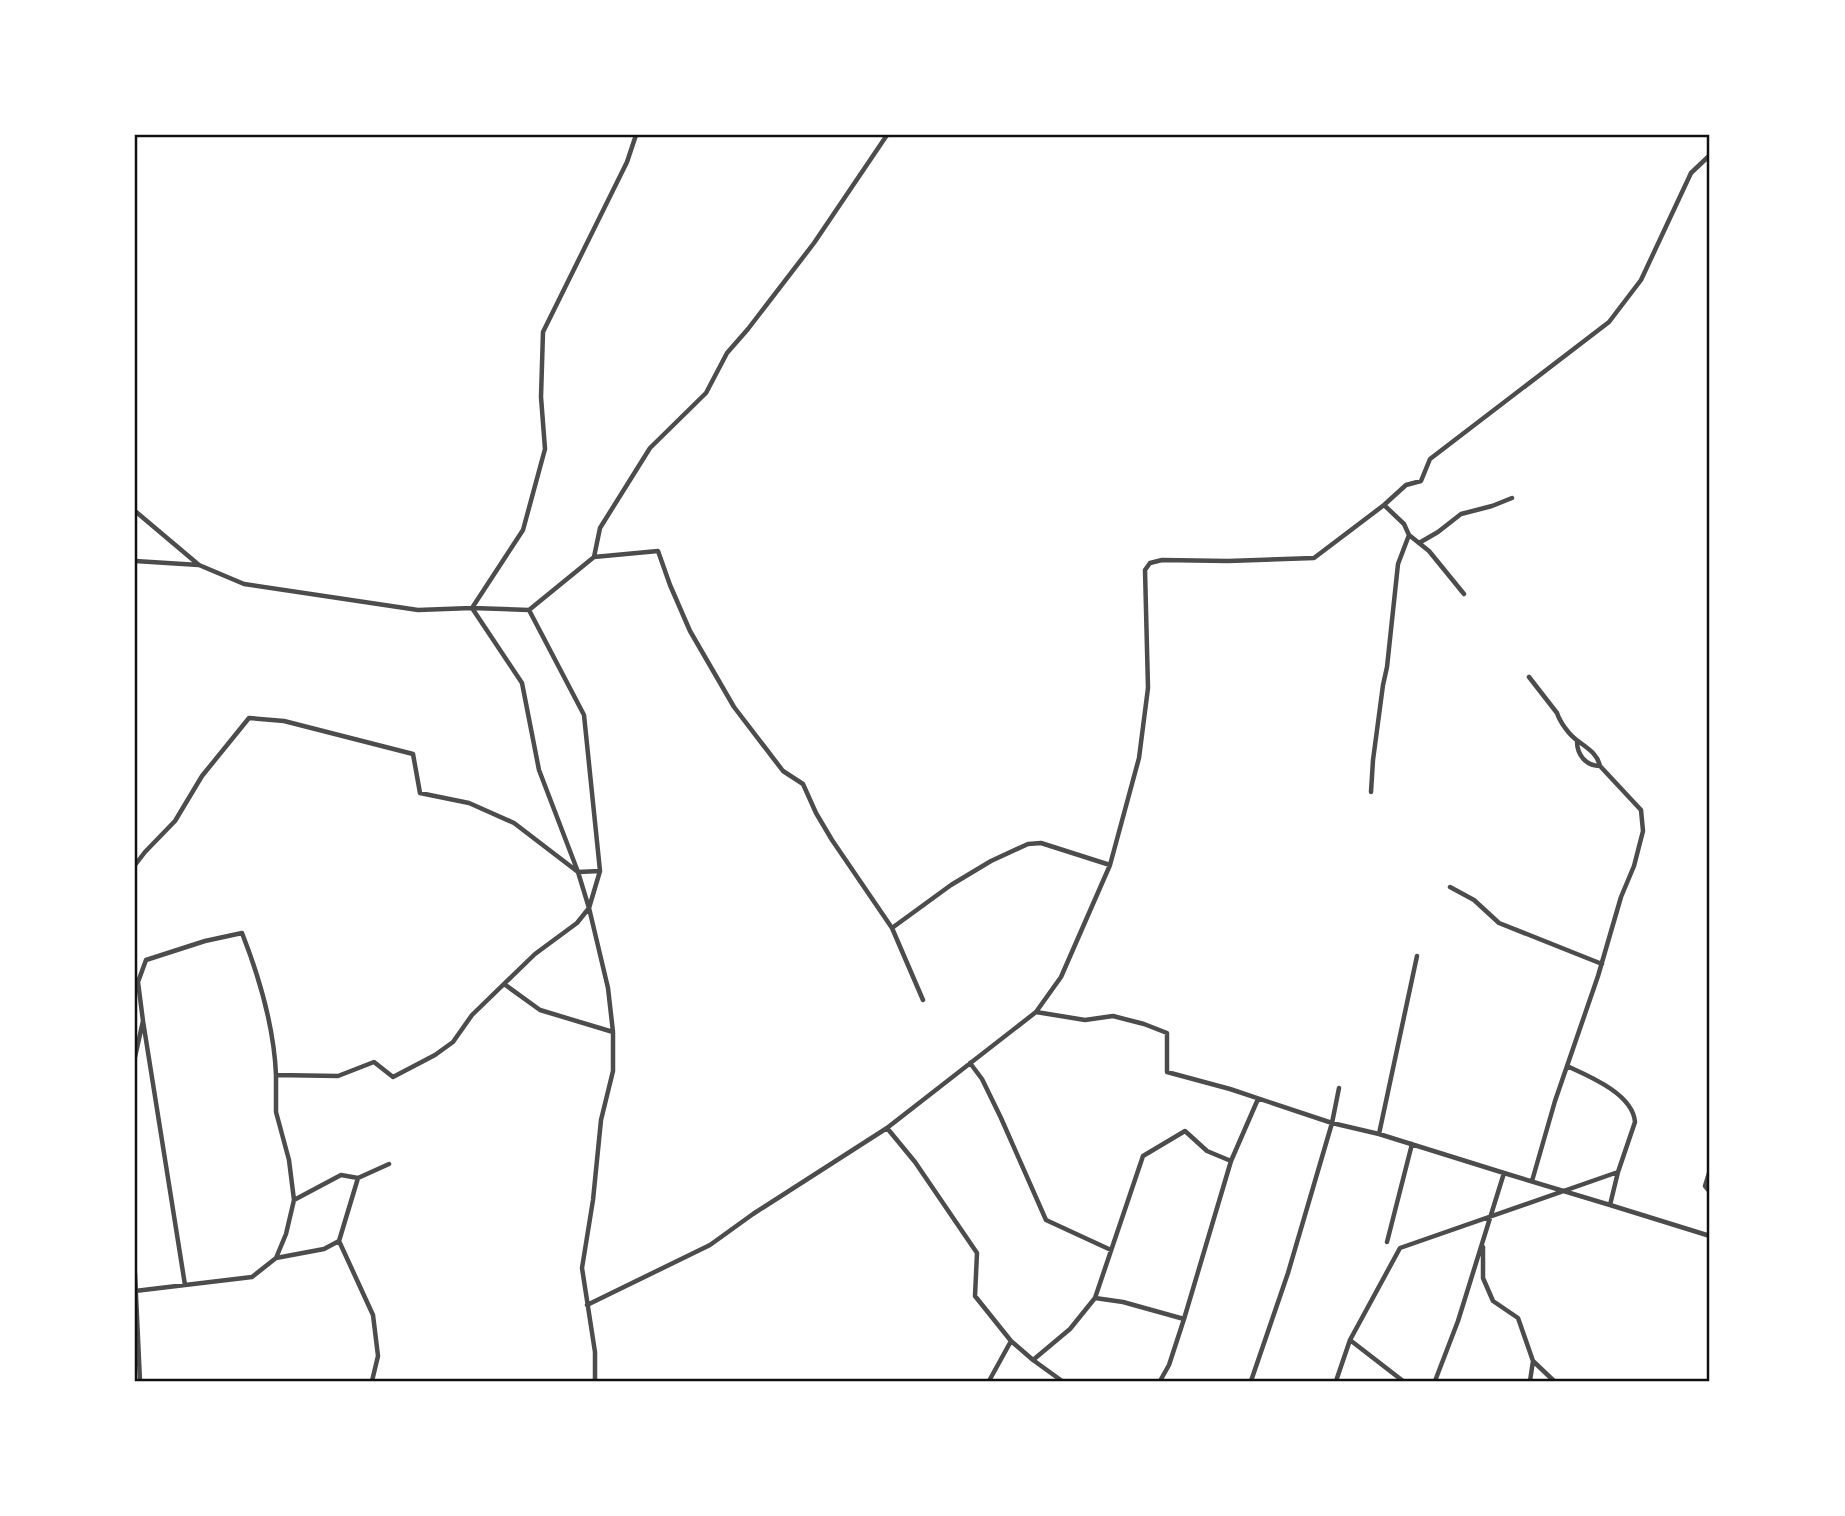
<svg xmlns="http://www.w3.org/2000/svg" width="1845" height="1516" font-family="'DejaVu Sans',sans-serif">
<rect width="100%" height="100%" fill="#fff"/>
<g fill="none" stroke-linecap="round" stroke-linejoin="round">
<path stroke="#4c4c4c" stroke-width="4.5" d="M1384,505L1404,524L1409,535L1429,551L1464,594
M135,511L199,565
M1419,543L1438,532L1461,514L1492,506L1512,498
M594,557L658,551L670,585L690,631L734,707L783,771L803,784L816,813L832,840L892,928L923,1000
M135,561L199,565L244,584L418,610L472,608L529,610
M1529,677L1557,713C1560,722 1569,735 1578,741C1587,748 1597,753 1600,766L1641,810L1643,831L1634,866L1621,897L1598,976L1555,1101L1532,1181
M1577,741C1577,755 1586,766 1600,766
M1371,792L1373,760L1383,685L1387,667L1398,564L1409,535
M135,865L145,852L175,821L202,776L249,718L284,721L413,754L420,793L469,803L514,823L578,872L589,908L608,988L613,1032V1071L601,1120L593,1200L582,1268L595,1352V1381
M600,871L578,872L539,770L522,683L472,608L523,530L545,449L541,397L543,332L627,162L636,135
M1450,887L1474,900L1499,923L1602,964
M892,928L951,885L991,861L1028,844L1041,843L1110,865
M135,979L138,982L143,1021L135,1057
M138,982L146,960L205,941L242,933C260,979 274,1026 276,1075L338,1076L374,1062L393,1077L435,1055L453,1042L472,1015L535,954L577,923L589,908L600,871L584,715L529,610L594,557L600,528L650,448L706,393L727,353L748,329L814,243L887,135
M504,984L540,1010L613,1032
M1036,1012L1085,1020L1113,1016L1144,1024L1167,1033V1072L1230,1089L1332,1123L1379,1134L1504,1173L1458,1321L1435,1381
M143,1021L185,1285
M970,1063L982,1079L1001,1118L1046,1220L1111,1250
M1567,1066C1589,1076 1633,1094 1635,1122L1618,1172L1610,1205L1710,1236
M887,1128L1036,1012L1061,977L1110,865L1139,758L1148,688L1145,570L1150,563L1162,560L1228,561L1314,558L1384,505L1406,485L1421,481L1430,459L1609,322L1641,280L1691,173L1710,155
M1379,1134L1417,956
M1710,1170L1705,1186L1710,1192
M1504,1173L1610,1205
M294,1200L341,1175L358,1178L389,1164
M339,1241L358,1178
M1387,1242L1412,1144
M1483,1247V1278L1493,1301L1518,1318L1533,1361L1530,1381
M276,1258L324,1249L339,1241L373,1315L378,1356L372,1381
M135,1274L140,1381
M135,1291L252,1277L276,1258L286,1234L294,1200L289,1160L276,1112V1075
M1095,1298L1123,1302L1184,1319
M587,1305L710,1245L753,1214L887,1128L915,1162L977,1253L975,1296L1011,1341L1033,1360L1062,1381
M1350,1340L1403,1381
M1033,1360L1070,1329L1095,1298L1143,1156L1185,1131L1207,1151L1231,1161
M1533,1361L1554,1381
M989,1381L1011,1341
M1160,1381L1169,1365L1184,1319L1231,1161L1258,1099
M1251,1381L1288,1273L1332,1123L1339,1088
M1336,1381L1350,1340L1400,1248L1618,1172"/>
</g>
<rect width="1845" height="1516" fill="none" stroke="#ffffff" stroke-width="273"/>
<rect x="136" y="136" width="1572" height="1244" fill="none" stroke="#111" stroke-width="2.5"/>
</svg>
